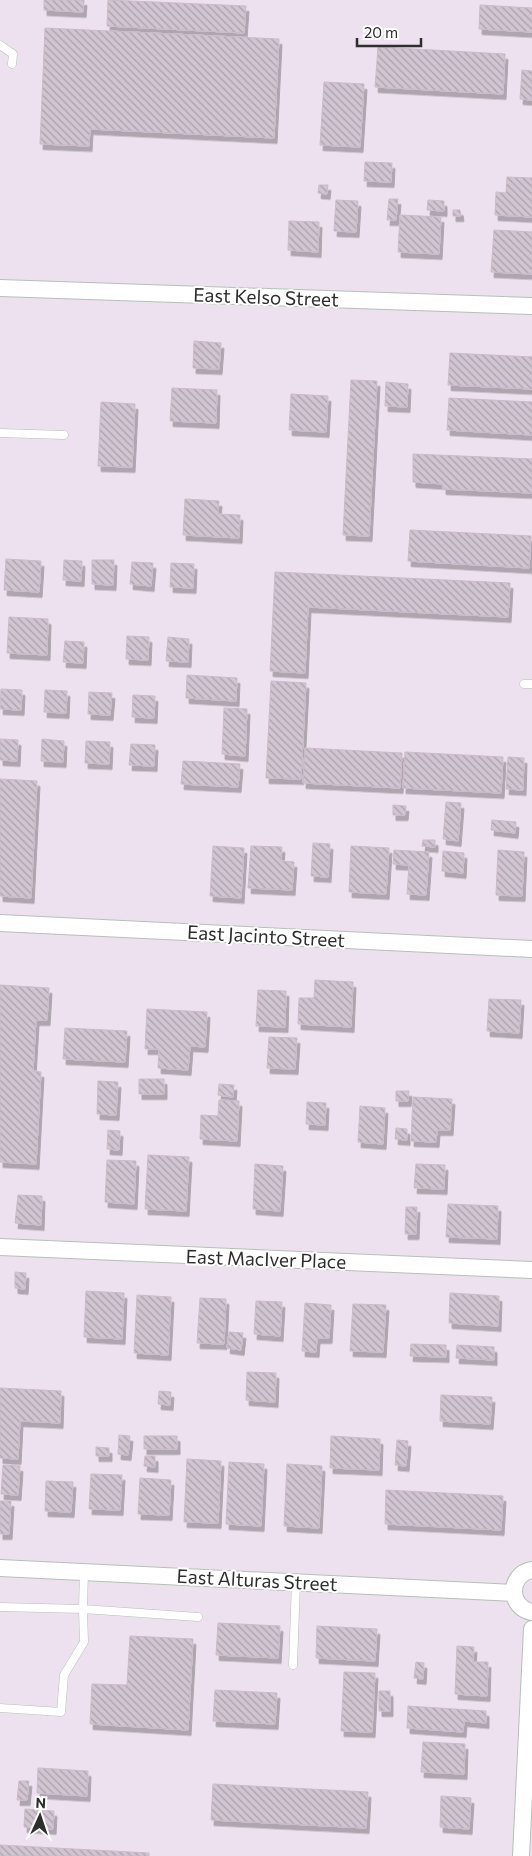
<svg xmlns="http://www.w3.org/2000/svg" width="532" height="1856" font-family="Commissioner,sans-serif">
<defs>
<pattern id="building-back-hatch" width="6" height="6" patternUnits="userSpaceOnUse" patternTransform="scale(1.25)"><rect width="6" height="6" fill="#d2c5d2"/><path d="M-1 5l2 2M0 0l6 6M5-1l2 2" fill="none" stroke="#aba0ab"/></pattern>
<filter id="shadow"><feDropShadow dx="3" dy="5.5" stdDeviation="0" flood-color="#0004"/></filter>
</defs>
<rect width="100%" height="100%" fill="#eee1ef"/>
<path fill="url(#building-back-hatch)" stroke="#cbbacb" filter="url(#shadow)" d="M44,0H84L83,12L44,10Z
M108,0L246,6L244,33L107,26Z
M480,5L532,8V32L479,29Z
M45,28L279,39L274,138L90,129L89,146L40,144Z
M378,47L505,54L503,94L375,87Z
M522,70L532,71V100L520,99Z
M324,82L364,84L360,147L320,145Z
M365,162L392,163L391,182L364,181Z
M507,177L532,178V217L495,215L496,192L506,193Z
M319,185H328L327,194L318,193Z
M389,199H398L396,220H387Z
M336,200L358,201L356,232L334,231Z
M428,200L444,201V211L427,210Z
M453,210H460L461,216H453Z
M400,215L441,217L439,254L398,252Z
M289,221L319,222L318,252L288,250Z
M494,230L532,232V274L491,272Z
M194,341L221,343L219,369L193,368Z
M450,353L532,357V389L448,385Z
M351,380L377,381L369,536L343,535Z
M386,382L408,384L407,407L385,406Z
M172,388L217,390L216,423L170,421Z
M291,394L328,396L326,432L289,430Z
M449,398L532,402V435L447,430Z
M101,402L135,404L132,467L98,466Z
M413,454L532,459V493L443,489V484L413,482Z
M185,499L219,501L218,514L240,515L239,538L183,535Z
M410,530L531,536L529,568L408,561Z
M6,559L41,561L39,592L4,590Z
M64,560L82,561L81,581L63,580Z
M92,560H114L113,585L92,584Z
M132,562L153,563L151,586L130,584Z
M171,563L194,564L193,588L170,587Z
M275,572L510,583L508,617L308,607L305,673L270,671Z
M9,617L48,619L47,655L7,653Z
M127,636L149,637L148,660L126,659Z
M168,637L189,639L188,662L166,661Z
M65,641L84,642L83,663L63,662Z
M187,675L237,678L236,701L186,698Z
M271,681L306,683L301,779L266,778Z
M1,689L22,690L21,710L0,709Z
M45,690L67,691L66,713L44,712Z
M89,692L112,693L110,715L88,714Z
M133,695L155,696L154,718L132,717Z
M224,708L247,709L245,756L222,754Z
M0,739L18,740L17,761L0,760Z
M42,739L64,741L63,762L41,761Z
M86,741L110,742L109,764L85,763Z
M131,744L155,745L154,766L129,765Z
M305,748L402,753L400,788L303,783Z
M405,752L503,757L501,793L403,788Z
M508,757L524,758L523,790L506,789Z
M183,761L240,764L238,787L181,784Z
M0,779L37,781L31,898L0,896Z
M446,802L461,803L458,841L443,839Z
M393,805L406,806L405,815H393Z
M492,820L516,822L515,833L491,830Z
M423,840H435V847L422,846Z
M313,843L330,844L328,877L311,876Z
M213,846L244,848L241,898L210,896Z
M251,846L282,847L281,861L294,862L292,890L248,888Z
M351,846L389,848L386,894L349,892Z
M394,850L429,852L426,895L407,894L409,865L393,864Z
M498,850L524,852L522,896L496,895Z
M443,851L464,853L463,873L442,871Z
M315,980L353,982L351,1027L298,1024L299,998H314Z
M0,985L49,988L47,1020H36L33,1071L41,1072L36,1164L0,1162Z
M258,990L286,991L285,1027L256,1026Z
M489,999L521,1000L519,1033L487,1031Z
M147,1009L207,1012L205,1047L190,1046L188,1070L158,1068L159,1049H145Z
M65,1028L127,1031L125,1062L63,1059Z
M269,1037L297,1038L295,1069L267,1068Z
M139,1079H164V1094H139Z
M98,1081L118,1082L116,1115L97,1114Z
M219,1084L234,1085L233,1097L218,1095Z
M396,1091H409L408,1101H396Z
M413,1097L452,1099L450,1130H437L436,1142L411,1141Z
M219,1100L239,1101L237,1141L200,1139L201,1115L218,1116Z
M307,1102L326,1103L325,1125L306,1124Z
M360,1106L385,1108L383,1144L358,1142Z
M396,1128L407,1129V1140L395,1139Z
M108,1130L120,1131L119,1150L107,1149Z
M148,1155L189,1157L186,1211L145,1209Z
M107,1160L136,1161L134,1204L105,1202Z
M255,1164L283,1166L280,1211L253,1209Z
M416,1164L445,1165L444,1189L414,1188Z
M18,1195L42,1196L41,1225L15,1223Z
M448,1204L498,1206L497,1239L446,1237Z
M406,1207H417L416,1234H405Z
M15,1272L26,1273L25,1289L15,1288Z
M86,1291L124,1293L122,1339L84,1337Z
M450,1293L499,1296L498,1326L449,1323Z
M137,1295L171,1297L168,1355L134,1353Z
M200,1298L226,1299L224,1344L197,1343Z
M256,1301L282,1302L280,1336L254,1334Z
M305,1303L331,1305L329,1338H317L316,1352L302,1351Z
M353,1304L386,1305L383,1352L350,1351Z
M229,1332L243,1333L241,1350L227,1348Z
M411,1344L446,1345V1357L410,1356Z
M457,1345L494,1347V1360L456,1358Z
M247,1372L276,1373L275,1402L246,1400Z
M0,1388L61,1391L60,1423L20,1421L18,1459L0,1458Z
M159,1391L171,1392L170,1405L158,1404Z
M441,1395L492,1397L490,1424L440,1421Z
M119,1435L130,1436L128,1455L118,1454Z
M144,1436H177V1449H144Z
M331,1436L380,1439L379,1470L330,1468Z
M397,1440L408,1441L406,1466L395,1465Z
M96,1447L109,1448V1456H96Z
M145,1456H155V1467L144,1466Z
M187,1459L221,1461L218,1523L184,1522Z
M229,1462L264,1464L261,1526L226,1524Z
M287,1464L322,1466L319,1528L284,1526Z
M3,1465L20,1466L18,1495L1,1494Z
M91,1474L122,1475L120,1510L89,1509Z
M140,1478L171,1480L169,1515L138,1514Z
M46,1481L73,1482L71,1512L45,1511Z
M386,1490L503,1496L501,1530L385,1524Z
M0,1501H11L9,1534H0Z
M218,1623L280,1626L278,1658L216,1655Z
M317,1626L377,1629L375,1661L316,1658Z
M130,1636L193,1639L188,1730L90,1724L92,1684L127,1685Z
M457,1646L474,1647L473,1662H488L487,1696L455,1694Z
M416,1662L424,1663L423,1679L414,1678Z
M344,1672L375,1673L372,1732L341,1731Z
M215,1690L277,1693L275,1724L213,1721Z
M379,1691H390V1711H379Z
M408,1706L486,1711V1723L464,1721L463,1732L407,1728Z
M423,1742L465,1744L464,1774L421,1772Z
M38,1768L88,1771L87,1796L37,1793Z
M19,1781H29L27,1800H17Z
M213,1784L368,1792L366,1828L211,1820Z
M441,1796L471,1798L469,1829L440,1827Z
M25,1809L54,1811L53,1829L24,1827Z
M0,1845L149,1853V1856H0Z"/>
<g fill="none" stroke-linecap="round" stroke-linejoin="round">
<defs>
<path id="lane" d="M0,45L13,54L12,64
M0,433L64,435
M524,684H532
M84,1572L83,1609L198,1617
M0,1607L83,1609L84,1642L64,1675L61,1712L0,1708
M293,1665L296,1582"/>
<path id="street" d="M0,288L532,306
M0,923L532,949
M0,1247L532,1270
M0,1568L513,1593
M532,1570C508,1574 508,1608 532,1612
M521,1856L532,1629"/>
</defs>
<use href="#lane" stroke="#b4c1b6" stroke-width="9"/>
<use href="#street" stroke="#b4c1b6" stroke-width="18"/>
<use href="#lane" stroke="#fff" stroke-width="8"/>
<use href="#street" stroke="#fff" stroke-width="16"/>
</g>
<g text-anchor="middle" stroke-width="4" stroke-linejoin="round" paint-order="stroke">
<g font-size="19" fill="#2e2e2e" stroke="#fff">
<text transform="translate(266 297) rotate(2)" y="7">East Kelso Street</text>
<text transform="translate(266 936) rotate(3)" y="7">East Jacinto Street</text>
<text transform="translate(266 1259) rotate(2)" y="7">East MacIver Place</text>
<text transform="translate(257 1580) rotate(3)" y="7">East Alturas Street</text>
</g>
</g>
<g transform="translate(40 1816) rotate(3)" stroke="#ffffff" stroke-width="4" paint-order="stroke">
<path d="M0-4L9 19L0 12L-9 19Z" fill="#2e2e2e"/>
<text y="-8" font-size="14" font-weight="bold" text-anchor="middle" fill="#2e2e2e">N</text>
</g>
<path d="M357 38v8h64v-8" fill="none" stroke="#2e2e2e" stroke-width="2.5"/>
<text x="364" y="38" font-size="15" fill="#2e2e2e" stroke="#ffffff" stroke-width="4" paint-order="stroke">20 m</text>
</svg>
